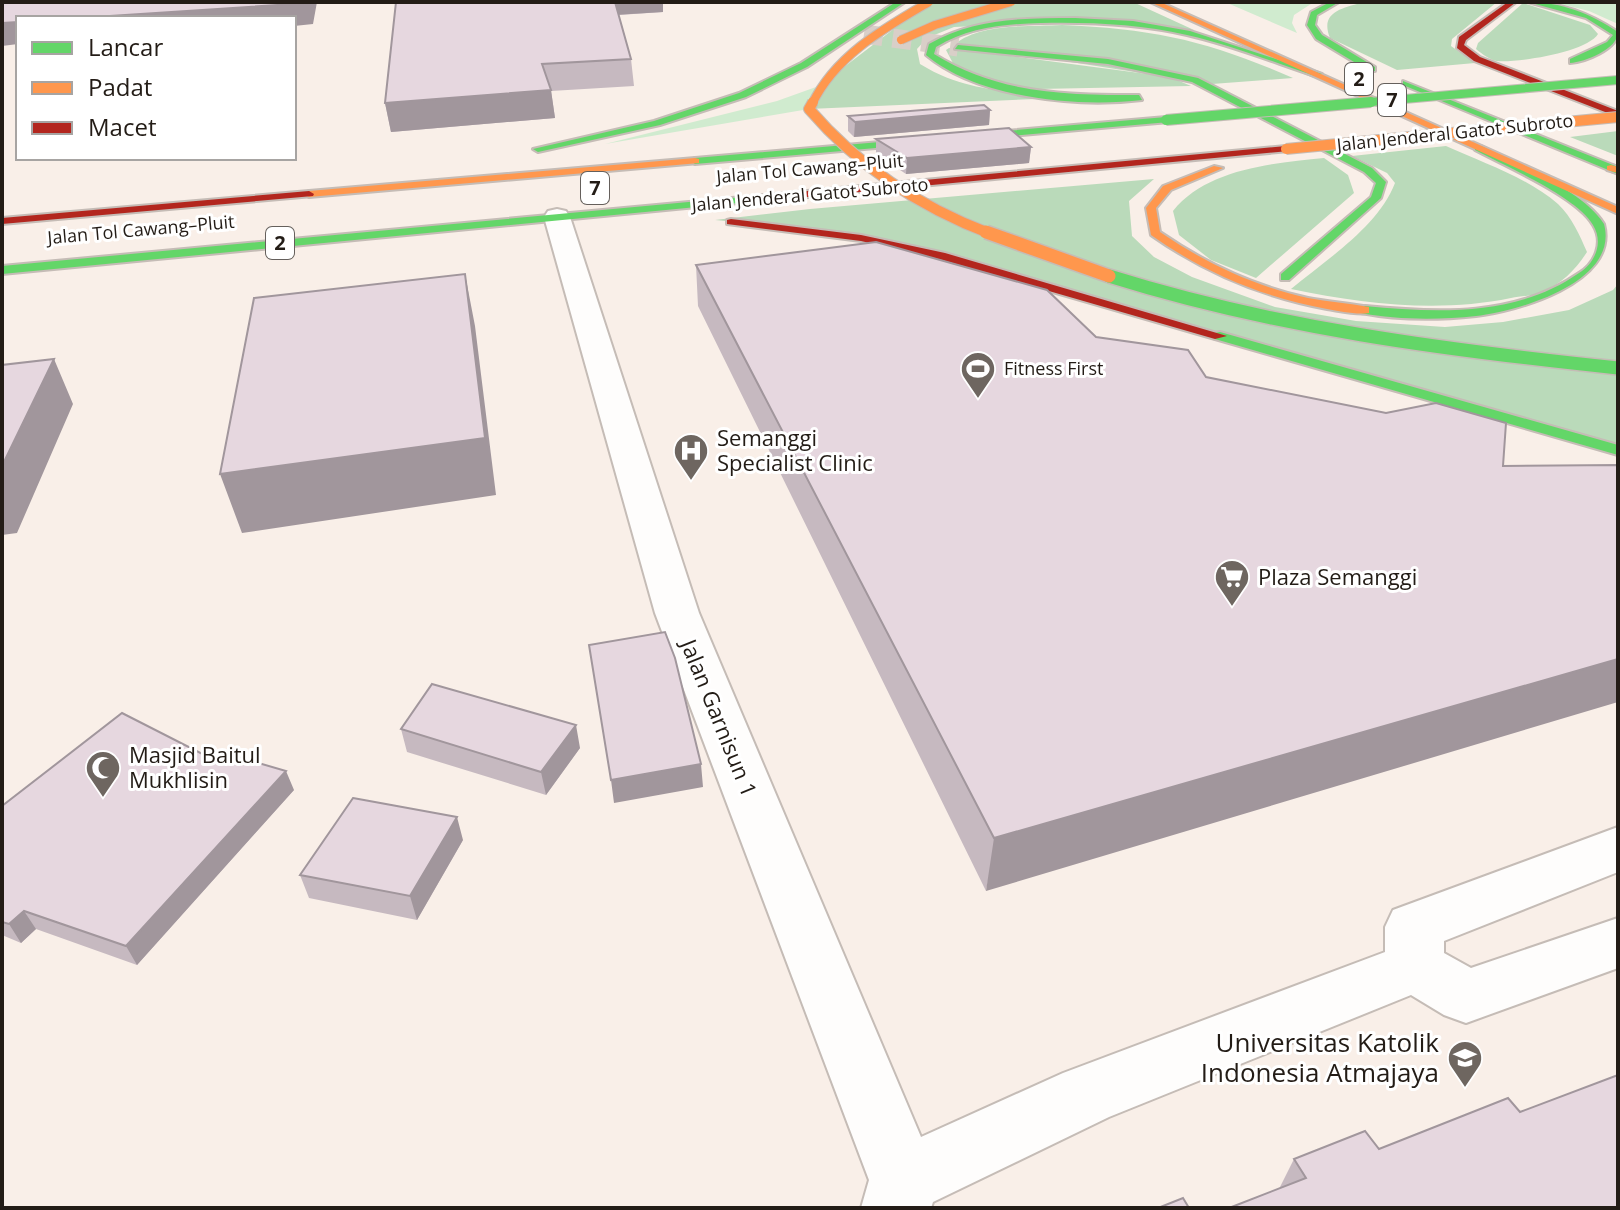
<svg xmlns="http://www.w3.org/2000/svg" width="1620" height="1210" font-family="'Open Sans',sans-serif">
<rect width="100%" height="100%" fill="#f9efe8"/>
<path fill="#d0ebcf" d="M1225,2H1314L1294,15L1292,23L1297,33Z
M1553,2H1618V24L1589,11Z
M816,87L809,109L605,144L777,101Z"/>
<path fill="#badaba" d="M929,2H1133L1194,30L1112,20L954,27L927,38L917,49L920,64C964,91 992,86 1035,99L809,109L814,90Z
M1364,2H1497L1452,39L1451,46L1475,63L1397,70L1330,38C1319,11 1344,8 1364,2Z
M1523,3L1590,25L1598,34C1587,52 1518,63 1497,61C1490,60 1482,54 1476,49L1478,43Z
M1062,25C1156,29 1208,41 1293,78L1212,84L955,44C981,23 1030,27 1062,25Z
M949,48L1170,77L1191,86L1038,89L1010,85L955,67L946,50Z
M1618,131V156L1570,137Z
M1446,146C1483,163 1527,177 1558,204C1572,217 1580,236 1587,252C1576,269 1562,284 1542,292C1533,296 1521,296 1511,298C1438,313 1364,304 1291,289C1327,259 1378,227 1395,183L1387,173L1352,156Z
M1324,158L1348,175L1354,193L1256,278L1211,260L1179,235L1173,211C1206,169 1273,163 1324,158Z
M1154,179L1129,201L1132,236L1154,257L1192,277L1275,307L1356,321L1445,327L1503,322L1569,310L1613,290L1618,284V451L945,257L771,225L715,220L810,209Z"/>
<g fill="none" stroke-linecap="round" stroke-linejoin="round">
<path stroke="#d9cfc8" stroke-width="19" stroke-dasharray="19 10" stroke-linecap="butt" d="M864,34L958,47"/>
<defs>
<path id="street" d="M557,209L566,211L570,217L699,613L921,1137L1063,1073L1385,952V927L1393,910L1618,827V872L1444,941V953L1471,968L1618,918V968L1466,1023L1444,1015L1411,995L1109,1117L933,1202L931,1208H861L869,1180L655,613L544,217L548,211Z"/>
<path id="fast" d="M896,2H905L807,67L746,97L660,125L538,152L533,149L654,121L739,93L801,63Z
M1330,2H1339L1317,15L1315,25L1322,35L1375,67V71H1369L1316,39L1307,25L1311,12Z
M1528,2C1562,2 1591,14 1618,32C1618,49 1585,62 1570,63V59L1607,42L1613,35L1586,18Z
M1075,18L1133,21L1190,31L1322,74L1315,76C1273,62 1231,45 1187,35C1139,24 1090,22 1041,23C1003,24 969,27 936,47L934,54C998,94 1066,95 1139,95L1142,100C1078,108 977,98 926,55L929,44C974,18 1025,18 1075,18Z
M958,45L1108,59L1198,78L1372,168L1386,182L1381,198L1289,280H1281V274L1371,197L1376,183L1364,172L1192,82L1108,64L955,49Z
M1403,81L1618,167V174L1403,85Z
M1166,117L1169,122L695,164L690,161L695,158Z
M1475,146H1481C1516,164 1583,190 1604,224C1620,284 1513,312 1476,316C1439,320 1397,320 1361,313L1359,310L1365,306C1438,313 1516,317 1579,273C1595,263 1604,243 1593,225C1577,197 1505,166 1475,150Z
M807,191L811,192V196L2,274V266Z
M1220,332L1618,445V455L1215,339V333Z"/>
<path id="slow" d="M1150,2H1160L1618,207V214Z
M695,158L699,159V163L309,197L304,194L309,191Z
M1611,165L1618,167V173L1607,170V166Z
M1214,166L1223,168L1171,190L1156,208L1160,232C1205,263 1254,286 1308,298C1328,302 1349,303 1369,307V313C1356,315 1340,311 1327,309C1262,297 1205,273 1151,235L1146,208L1163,186Z"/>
<path id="jam" d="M1508,2L1515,3L1466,40L1464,45L1480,57L1618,111V117L1474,61L1457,48L1459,37Z
M1286,146L1291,149L1289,151L807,197L802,194L807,191Z
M309,191L314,194L313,196L2,224V218Z
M731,219L861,235L945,253L1227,336L1215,339L942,260L861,241L727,224V220Z"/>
</defs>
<use href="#street" stroke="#c5bcb6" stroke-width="4"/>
<use href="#fast" stroke="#c5bcb6" stroke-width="4"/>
<use href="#slow" stroke="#c5bcb6" stroke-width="4"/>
<use href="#jam" stroke="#c5bcb6" stroke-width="4"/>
<use href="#street" fill="#fefdfc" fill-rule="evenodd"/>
<use href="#fast" fill="#63d668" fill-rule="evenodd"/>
<use href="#slow" fill="#ff974d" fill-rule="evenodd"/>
<use href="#jam" fill="#b3261e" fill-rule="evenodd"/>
<defs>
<path id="fast-bridge-far2" d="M1348,104L1618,80"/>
<path id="fast-bridge-far1" d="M1166,120L1371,102"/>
<path id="fast-bridge" d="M1109,276C1275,328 1445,350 1618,368"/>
<path id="slow-bridge-far2" d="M901,40L935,25L1011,2
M812,104C836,55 883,29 929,2"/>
<path id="slow-bridge-far1" d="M813,102L809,109C859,167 919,207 991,234
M1286,149L1618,117"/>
<path id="slow-bridge" d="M986,232L1109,276"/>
</defs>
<use href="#fast-bridge-far2" stroke="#c5bcb6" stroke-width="10" stroke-linecap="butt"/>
<use href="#fast-bridge-far1" stroke="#c5bcb6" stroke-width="12" stroke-linecap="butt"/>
<use href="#fast-bridge" stroke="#c5bcb6" stroke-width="16" stroke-linecap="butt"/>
<use href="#slow-bridge-far2" stroke="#c5bcb6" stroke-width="10" stroke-linecap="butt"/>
<use href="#slow-bridge-far1" stroke="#c5bcb6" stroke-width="12" stroke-linecap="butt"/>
<use href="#slow-bridge" stroke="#c5bcb6" stroke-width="16" stroke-linecap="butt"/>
<use href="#fast-bridge-far2" stroke="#63d668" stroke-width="8"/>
<use href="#fast-bridge-far1" stroke="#63d668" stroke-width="10"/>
<use href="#fast-bridge" stroke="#63d668" stroke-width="13"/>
<use href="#slow-bridge-far2" stroke="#ff974d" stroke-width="8"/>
<use href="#slow-bridge-far1" stroke="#ff974d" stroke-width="10"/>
<use href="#slow-bridge" stroke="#ff974d" stroke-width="13"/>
</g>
<path fill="#c6b9c0" d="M396,2L663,12L619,15L631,59L634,86L551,91L555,118L391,132L385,103Z
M990,110L989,125L854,137L848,131V116Z
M876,139L1031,147L1029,163L906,174L876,154Z
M696,265L1096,337L986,891L698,306Z
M401,729L580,748L546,795L407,752Z
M294,790L137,965L36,929L21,943L2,935V806Z
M463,840L417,920L309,898L300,875Z
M1520,1112L1618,1208L1279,1189L1294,1159L1379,1149Z"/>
<path fill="#a1969c" d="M308,2H317L313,24L294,26V18H79Z
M613,2H663V12L614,15Z
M18,22V44L2,46V23Z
M551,90L555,118L391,132L385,103Z
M990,110L989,125L854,137L855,122Z
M1031,147L1029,163L906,174L907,158Z
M465,274L475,326L496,495L242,533L220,474Z
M54,359L73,404L17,533L2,535V466Z
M1618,659V702L986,891L994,838Z
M576,725L580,748L546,795L541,772Z
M701,764L703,787L614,803L611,780Z
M286,771L294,790L137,965L126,946Z
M457,817L463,840L417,920L410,896Z
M24,911L36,929L21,943L9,924Z"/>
<path fill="#e6d7df" stroke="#a1969c" stroke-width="2" d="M2,2H308V3L79,18H18V22L2,23Z
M396,2H615L631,59L542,64L551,90L385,103Z
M984,105L990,110L855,122L848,116Z
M1009,128L1031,147L907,158L876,139Z
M876,242L1047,290L1096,337L1188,350L1206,377L1386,413L1436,403L1506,423L1503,466L1618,465V659L994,838L696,265Z
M465,274L485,438L220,474L254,298Z
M54,359L2,466V365Z
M665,632L675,658L701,764L611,780L589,645Z
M432,684L576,725L541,772L401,729Z
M122,713L222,764L231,755L286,771L126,946L24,911L9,924L2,922V806Z
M353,798L457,817L410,896L300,875Z
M1618,1075V1208H1229L1306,1178L1294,1159L1365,1131L1379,1149L1508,1098L1520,1112Z
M1183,1198L1189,1208H1158Z"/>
<defs>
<symbol id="stadium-pin" viewBox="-11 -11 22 30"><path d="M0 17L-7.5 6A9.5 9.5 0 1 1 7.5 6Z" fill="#6e6660" stroke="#fff"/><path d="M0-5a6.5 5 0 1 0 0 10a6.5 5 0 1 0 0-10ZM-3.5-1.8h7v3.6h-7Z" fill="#fff"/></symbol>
<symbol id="hospital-pin" viewBox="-11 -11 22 30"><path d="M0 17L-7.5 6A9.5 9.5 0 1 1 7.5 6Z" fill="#6e6660" stroke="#fff"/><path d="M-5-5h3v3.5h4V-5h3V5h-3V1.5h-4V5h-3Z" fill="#fff"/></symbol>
<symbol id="supermarket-pin" viewBox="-11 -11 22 30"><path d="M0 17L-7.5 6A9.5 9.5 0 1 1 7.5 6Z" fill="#6e6660" stroke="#fff"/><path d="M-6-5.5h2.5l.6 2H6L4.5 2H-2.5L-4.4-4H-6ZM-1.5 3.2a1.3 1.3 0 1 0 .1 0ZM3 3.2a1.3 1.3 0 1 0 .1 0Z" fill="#fff"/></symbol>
<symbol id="mosque-pin" viewBox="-11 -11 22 30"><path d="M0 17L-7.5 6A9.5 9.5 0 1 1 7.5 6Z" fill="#6e6660" stroke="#fff"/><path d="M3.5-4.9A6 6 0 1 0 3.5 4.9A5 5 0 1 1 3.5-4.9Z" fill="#fff"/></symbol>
<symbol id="university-pin" viewBox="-11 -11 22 30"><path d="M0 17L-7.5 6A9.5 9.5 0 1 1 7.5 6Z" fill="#6e6660" stroke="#fff"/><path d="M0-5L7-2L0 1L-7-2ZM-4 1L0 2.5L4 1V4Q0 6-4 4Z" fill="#fff"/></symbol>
</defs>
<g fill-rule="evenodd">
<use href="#stadium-pin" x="958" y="349" width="40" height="54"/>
<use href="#hospital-pin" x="671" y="431" width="40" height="54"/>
<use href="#supermarket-pin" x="1212" y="557" width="40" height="54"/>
<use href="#mosque-pin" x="83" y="748" width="40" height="54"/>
<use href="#university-pin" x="1445" y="1038" width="40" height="54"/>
</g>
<g text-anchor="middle" stroke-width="6" stroke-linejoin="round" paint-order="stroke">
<g font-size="18" fill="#231c16" stroke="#fff">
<text transform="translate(1455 133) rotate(-6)" y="6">Jalan Jenderal Gatot Subroto</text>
<text transform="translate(810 169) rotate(-5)" y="6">Jalan Tol Cawang–Pluit</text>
<text transform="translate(810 195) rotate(-5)" y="6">Jalan Jenderal Gatot Subroto</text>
<text transform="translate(141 230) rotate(-5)" y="6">Jalan Tol Cawang–Pluit</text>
</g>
<g font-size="18" fill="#231c16" stroke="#fff" text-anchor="start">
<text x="1004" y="375">Fitness First</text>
</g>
<g fill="#fff" stroke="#65605c" stroke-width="2">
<rect x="1345" y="63" width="28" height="32" rx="6"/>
<rect x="1378" y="84" width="28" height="32" rx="6"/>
<rect x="581" y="172" width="28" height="32" rx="6"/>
<rect x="266" y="227" width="28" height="32" rx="6"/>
</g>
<g font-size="20" font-weight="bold" fill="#231c16">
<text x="1359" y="86">2</text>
<text x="1392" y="107">7</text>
<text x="595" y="195">7</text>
<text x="280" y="250">2</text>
</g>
<g font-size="22" fill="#231c16" stroke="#fff" text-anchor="start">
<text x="717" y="446">Semanggi<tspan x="717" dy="25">Specialist Clinic</tspan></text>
<text x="1258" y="585">Plaza Semanggi</text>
<text x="129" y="763">Masjid Baitul<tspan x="129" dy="25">Mukhlisin</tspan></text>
</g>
<g font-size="22" fill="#231c16" stroke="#fff">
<text transform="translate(719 718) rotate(68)" y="8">Jalan Garnisun 1</text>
</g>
<g font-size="26" fill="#231c16" stroke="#fff" text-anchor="end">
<text x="1439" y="1052">Universitas Katolik<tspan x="1439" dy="30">Indonesia Atmajaya</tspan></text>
</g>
</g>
<rect width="1620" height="1210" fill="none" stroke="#231c16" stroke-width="8"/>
<rect x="16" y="16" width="280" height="144" fill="#ffffff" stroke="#a7a4a2" stroke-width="2"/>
<rect x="32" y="42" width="40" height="12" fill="#63d668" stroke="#a7a4a2" stroke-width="2"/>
<text x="88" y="56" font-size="24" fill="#231c16">Lancar</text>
<rect x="32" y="82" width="40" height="12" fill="#ff974d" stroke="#a7a4a2" stroke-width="2"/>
<text x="88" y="96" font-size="24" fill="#231c16">Padat</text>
<rect x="32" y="122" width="40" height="12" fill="#b3261e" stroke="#a7a4a2" stroke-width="2"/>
<text x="88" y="136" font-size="24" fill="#231c16">Macet</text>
</svg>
